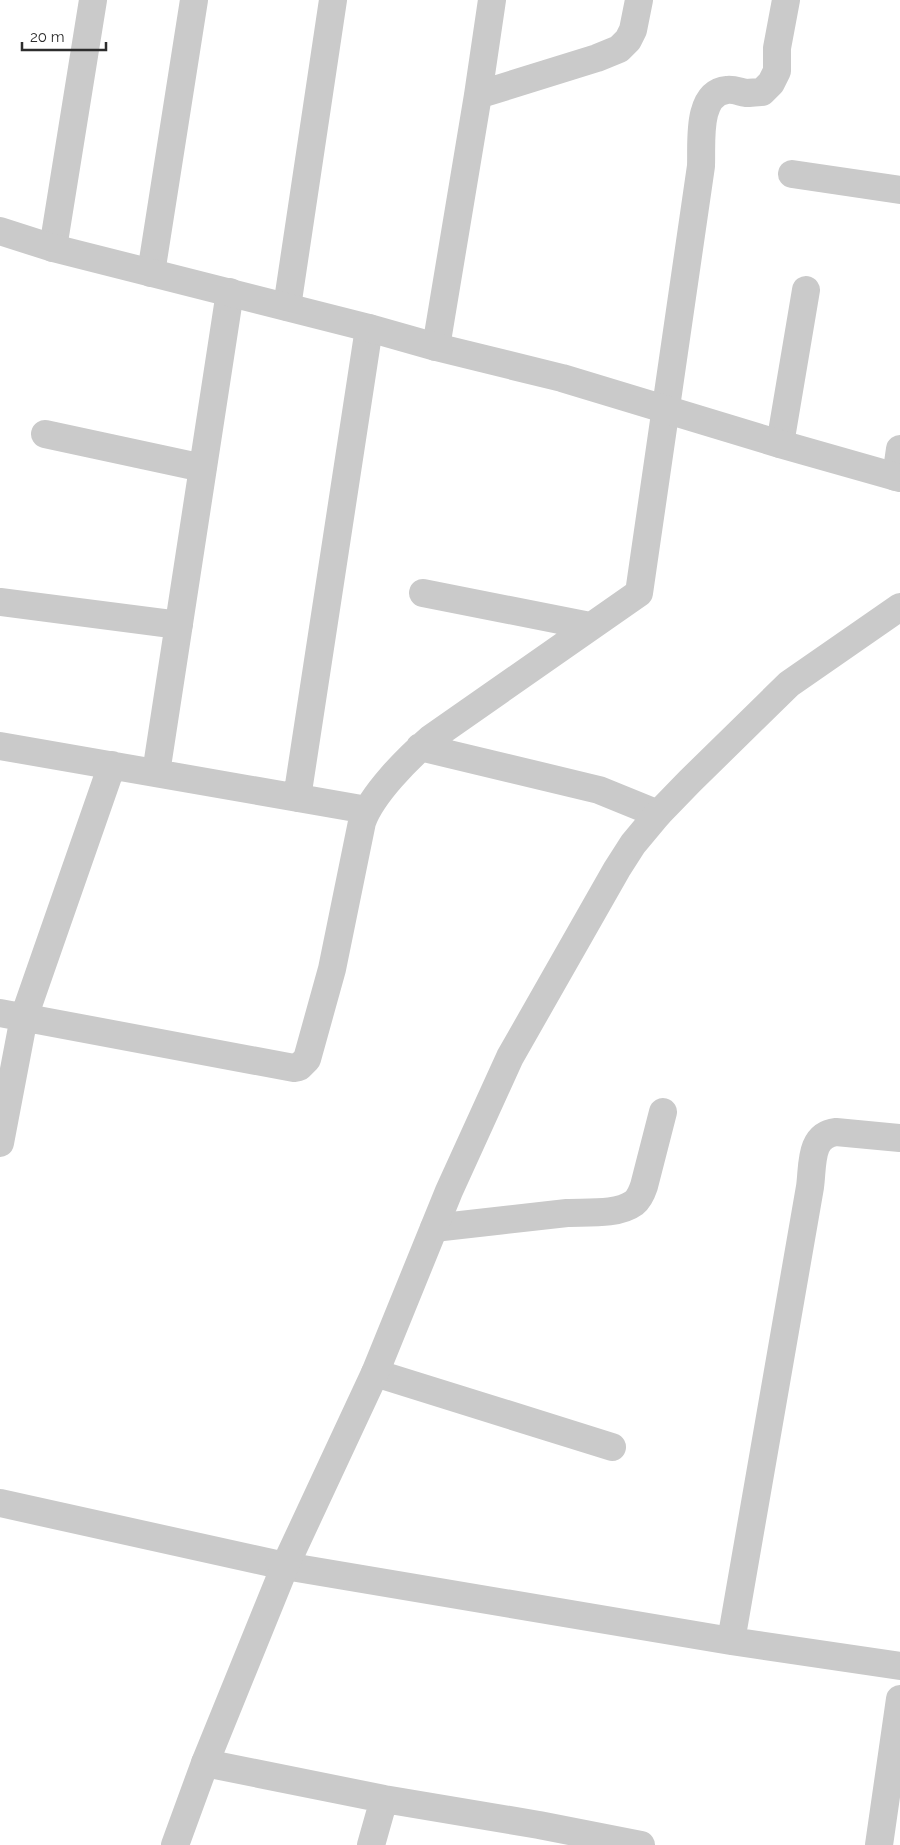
<svg xmlns="http://www.w3.org/2000/svg" width="900" height="1845" font-family="Raleway,sans-serif">
<rect width="100%" height="100%" fill="#fff"/>
<g fill="none" stroke-linecap="round" stroke-linejoin="round">
<path stroke="#cacaca" stroke-width="28" d="M478,95L597,58L619,49L628,40L633,30L639,0
M792,174L900,190
M53,248L93,0
M151,273L194,0
M287,307L333,0
M436,347L478,95L492,0
M45,434L203,468
M780,444L806,290
M896,477L900,449
M423,593L590,626
M0,602L179,625
M0,746L367,810
M420,747L599,790L658,814
M156,773L230,292
M297,798L369,328
M0,1013L294,1068L299,1067L307,1059L332,969L362,822C372,794 408,758 430,739L639,593L701,166C702,143 696,93 727,90C733,89 740,92 746,93C751,93 757,92 762,92L771,83L777,71V48L786,0
M0,1143L24,1017L112,765
M434,1228C478,1223 523,1218 567,1213C586,1212 618,1215 634,1203C639,1199 642,1192 644,1186L663,1112
M375,1373L612,1447
M0,1503L285,1566L731,1641L900,1666
M731,1641L810,1187C813,1166 809,1135 836,1132L900,1138
M205,1763L384,1799L539,1825L641,1845
M371,1845L384,1799
M879,1845L900,1699"/>
<path stroke="#cacaca" stroke-width="28" d="M0,231L53,248L369,328L436,347L562,378L780,444L900,478
M175,1845L205,1763L285,1566L375,1373L449,1191L510,1057L617,869L633,844L658,814L690,781L789,684L900,607"/>
</g>
<path d="M22 42v8h84v-8" fill="none" stroke="#2d2d2d" stroke-width="2.5"/>
<text x="30" y="42" font-size="15" fill="#2d2d2d" stroke="#ffffff" stroke-width="4" paint-order="stroke">20 m</text>
</svg>
